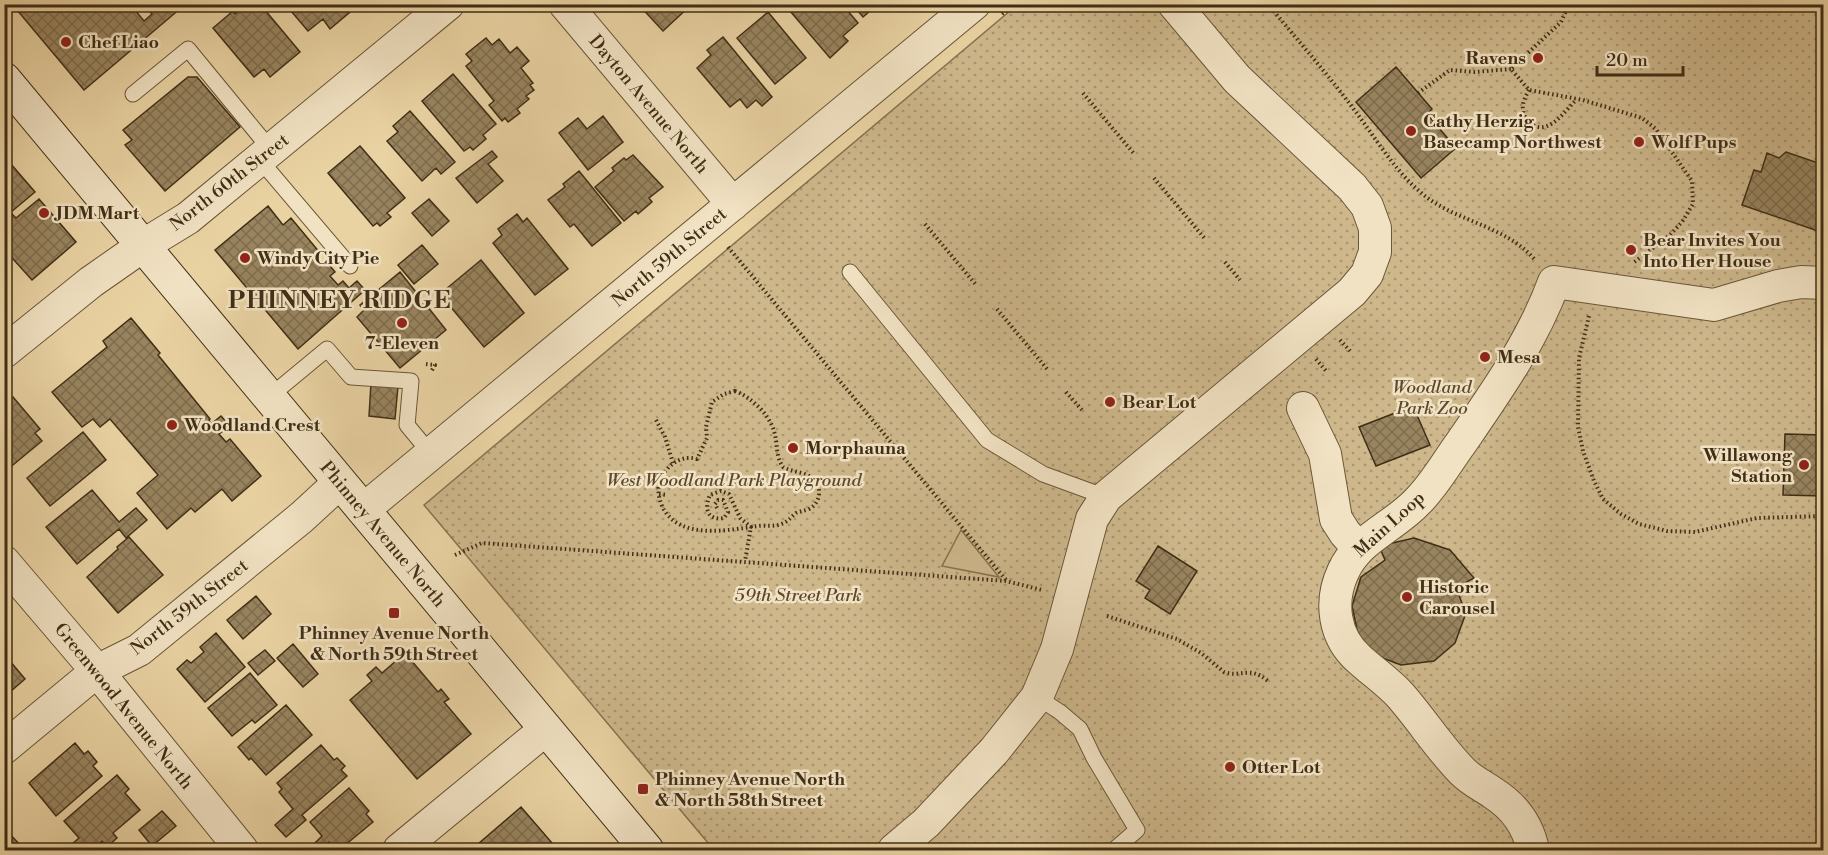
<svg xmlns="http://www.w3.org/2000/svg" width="1828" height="855" font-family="'Libre Bodoni',serif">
<defs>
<pattern id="park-dots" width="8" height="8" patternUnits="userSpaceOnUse" patternTransform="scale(1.5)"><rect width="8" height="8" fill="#cdb78b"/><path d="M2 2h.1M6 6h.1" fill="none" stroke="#a89571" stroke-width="1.8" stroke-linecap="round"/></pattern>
<pattern id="building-cross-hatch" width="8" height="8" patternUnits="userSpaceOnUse" patternTransform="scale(1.5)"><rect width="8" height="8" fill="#98845f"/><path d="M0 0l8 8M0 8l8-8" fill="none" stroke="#7d6c4d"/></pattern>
</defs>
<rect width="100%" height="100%" fill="#ead3a3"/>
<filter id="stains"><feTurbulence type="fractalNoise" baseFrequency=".00333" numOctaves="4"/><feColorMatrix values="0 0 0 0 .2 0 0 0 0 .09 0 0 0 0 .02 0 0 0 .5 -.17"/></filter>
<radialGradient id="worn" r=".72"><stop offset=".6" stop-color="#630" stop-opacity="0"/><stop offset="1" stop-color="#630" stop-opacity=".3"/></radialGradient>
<path fill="url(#park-dots)" stroke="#867250" stroke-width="1.5" d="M1017,5H1823V850H714L424,505Z"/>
<path fill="#cdb78b" stroke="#867250" stroke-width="1.5" d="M961,530L999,577L942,566Z"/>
<path fill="url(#building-cross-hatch)" stroke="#402e16" stroke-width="1.5" d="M12,4H130L144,21L152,14L146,7L148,4H178L181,8L84,90Z
M247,4H260L300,52L270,77L264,69L254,77L213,28L233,11L235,14Z
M285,4H351L355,8L330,29L323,19L308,31Z
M638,4H692L663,31Z
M784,4H842L858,23L843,36L848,41L830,58Z
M852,4H882L878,8L876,6L863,17Z
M768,12L806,58L775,84L737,38Z
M723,37L772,97L762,106L756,100L747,108L740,99L730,107L697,68L711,55L707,50Z
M486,38L492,45L499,39L510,53L517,47L529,61L521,68L533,83L530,85L534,90L526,96L529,99L517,109L520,113L508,122L505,118L502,121L489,105L494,101L466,66L472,61L466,54Z
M1396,67L1432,109L1427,114L1456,148L1421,178L1356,102Z
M453,74L496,124L483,135L486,139L473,150L470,147L464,151L422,101Z
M188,77H197L240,127L165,191L125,145L132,140L123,130Z
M410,111L455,162L441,174L436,168L422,181L387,141L398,132L393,126Z
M603,116L623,142L588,170L559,133L578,118L587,129Z
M360,146L405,198L387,213L391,217L380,226L377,223L373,226L328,173Z
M492,151L497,157L488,164L503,181L477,203L456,178Z
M1786,152L1824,165V214L1818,231L1742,205L1754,170L1761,172L1767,153L1779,158Z
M633,155L663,187L649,198L652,202L638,214L636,211L624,221L595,187L614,171L612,168L624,158L626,160Z
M4,156L35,192L4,218Z
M579,171L621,223L592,246L574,224L570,227L548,200L565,187L563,184Z
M39,199L76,242L32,280L4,249V219L11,213L16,218Z
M429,199L449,221L432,236L412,213Z
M268,206L283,225L291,218L320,253L315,257L321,265L326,261L335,272L330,276L338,285L343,281L349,288L357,281L365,290L298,349L215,250Z
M517,214L523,222L527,218L568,269L535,295L493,243L502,235L498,229Z
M422,245L438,264L414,284L398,265Z
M481,260L524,313L484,347L440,294Z
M400,272L446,330L400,368L357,317L364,310L360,305Z
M131,318L160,353L158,355L210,419L209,420L211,424L221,416L230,426L219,434L226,442L230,439L261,476L232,501L222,489L195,512L191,508L167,529L137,493L158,475L110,419L100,427L93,419L82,427L52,392L107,347L103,341Z
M371,383L398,386L395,419L369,416Z
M13,397L40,429L35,433L42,441L8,469L4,465V404Z
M1413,406L1430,445L1376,466L1359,427Z
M83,432L106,460L50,506L27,478Z
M1785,434L1824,435V496L1783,495Z
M92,490L119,522L136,508L147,520L126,538L119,529L77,564L46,527Z
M129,537L163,575L118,613L87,577L118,549L117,547Z
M1414,538L1450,550L1474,578L1456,588L1466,613L1455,643L1434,661L1401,665L1375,655L1358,634L1352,606L1361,577L1385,560L1379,546Z
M1158,546L1197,571L1170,614L1145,598L1150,590L1136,581Z
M256,596L271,614L243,639L227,620Z
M216,633L245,667L205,702L177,669L187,660L191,663L204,652L200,647Z
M293,644L318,674L303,687L277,658Z
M265,650L275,661L258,675L248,663Z
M405,653L438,692L441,689L449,699L444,702L471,734L417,779L350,700L372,681L367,675L376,667L382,673Z
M4,654L25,679L4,697Z
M250,673L277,705L255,723L252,720L232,736L208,708Z
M286,705L312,735L266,775L251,758L249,760L238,747Z
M75,743L84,754L88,751L97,762L93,766L102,776L56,816L29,783Z
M321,745L334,760L337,758L345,766L341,770L347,776L302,815L306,820L286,837L275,825L293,809L279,792L282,789L277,783Z
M117,775L129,789L125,793L140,810L113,833L117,838L107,847L102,841L93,850H77L72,844L79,838L64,821Z
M349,788L369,811L366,814L373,822L339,850H336L329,842L321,849L315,843L322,836L310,822Z
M521,807L558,850H471Z
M162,811L176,826L152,846L139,830Z
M4,828L25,850H4Z"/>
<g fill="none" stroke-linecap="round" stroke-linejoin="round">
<defs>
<path id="lane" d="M133,94L188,49L271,150
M260,160L350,266
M850,272L987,440L1043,474L1106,497
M269,397L327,349L351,377L411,381L407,425L431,454
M1037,697L1060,712L1080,729L1094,758L1137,830L1114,850"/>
<path id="street" d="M565,4L733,204
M4,352L91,282L144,245L188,218L448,4
M1303,408L1325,454L1336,519L1345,533L1358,548
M363,510L974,4
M4,562L97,671L242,850
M4,748L97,671L139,650L302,517L340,482
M399,850L546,729
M894,850L926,823L994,751L1037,697L1057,649L1092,519L1106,497L1352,292L1367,274L1375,252V228L1367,206L1352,187L1237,79L1174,4
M1533,850C1528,825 1515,807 1493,793C1483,786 1472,781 1463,772C1440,749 1422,720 1400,695C1388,682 1372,671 1359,659C1334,637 1329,602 1343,572C1358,538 1394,527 1418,501C1435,484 1447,462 1461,443C1496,392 1533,340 1554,282L1714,305L1778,286L1801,282L1824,283"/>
<path id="secondary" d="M4,79L647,850"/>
</defs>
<use href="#lane" stroke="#6a5739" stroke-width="17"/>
<use href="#street" stroke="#6a5739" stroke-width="34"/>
<use href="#secondary" stroke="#402e16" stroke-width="35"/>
<path stroke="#402e16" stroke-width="4" stroke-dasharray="1.5 3" stroke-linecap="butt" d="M1268,4C1297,40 1328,74 1355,111C1375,137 1393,168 1418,190C1452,222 1505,224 1535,260
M1569,4L1561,22L1511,69L1529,90L1583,100L1642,118L1656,129L1692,181L1693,204L1682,222L1670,235L1633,263
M1002,14L1014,4
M1529,90C1526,96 1522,102 1523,109C1523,120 1535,131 1547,126C1558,122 1567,109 1576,100
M1083,93L1135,155
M1418,93L1450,70L1475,72L1511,69
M1154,178L1206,240
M925,224L977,286
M728,247L1006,580
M1225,262L1240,280
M997,309L1047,369
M1589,316L1579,358L1578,427L1583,451L1594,481L1603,499L1621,514L1639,524L1667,531L1695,532L1757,518L1824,516
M1340,340L1350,351
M1316,359L1326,371
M426,364L435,365L431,372
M735,391C751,397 769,414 774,431C778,444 775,455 783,467C793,473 808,471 816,482C822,491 819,504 809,509C804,511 800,511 796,513C791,517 788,522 781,524C774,527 766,525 758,526C729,530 683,540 664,510C660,503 657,492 659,484C664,467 680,454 697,459L707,438L706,427L712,402L724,394Z
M1066,392L1082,410
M656,420L665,437L673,463
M659,494L667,495
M717,508L715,504L718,500H723L728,512L724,518C707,521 704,508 710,495L721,491L729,494L740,518L751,527L745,561
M455,555L482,543L1006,581L1042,590
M1107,616L1177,639L1201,653L1224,672C1242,678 1248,665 1268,681"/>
<use href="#lane" stroke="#f1e2c3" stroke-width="15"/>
<use href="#street" stroke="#f1e2c3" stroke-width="32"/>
<use href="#secondary" stroke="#f1e2c3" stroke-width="33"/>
</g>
<g fill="#8f2418" stroke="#f1e2c3" stroke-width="2">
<circle cx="66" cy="42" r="6"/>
<circle cx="1538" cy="58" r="6"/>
<circle cx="1411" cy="131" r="6"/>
<circle cx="1639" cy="142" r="6"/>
<circle cx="44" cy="213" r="6"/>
<circle cx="1631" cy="250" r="6"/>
<circle cx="245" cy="258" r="6"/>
<circle cx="402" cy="323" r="6"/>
<circle cx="1485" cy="357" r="6"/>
<circle cx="1110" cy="402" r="6"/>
<circle cx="172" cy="425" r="6"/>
<circle cx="793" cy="448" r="6"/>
<circle cx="1804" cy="465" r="6"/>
<circle cx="1407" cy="597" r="6"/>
<rect x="388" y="607" width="12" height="12" rx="3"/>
<circle cx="1230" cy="767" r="6"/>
<rect x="637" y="783" width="12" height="12" rx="3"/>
</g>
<g text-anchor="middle" stroke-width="5" stroke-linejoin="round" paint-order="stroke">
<g font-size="18" font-weight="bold" fill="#402e16" stroke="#f1e2c3" text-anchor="start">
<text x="78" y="48">Chef Liao</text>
<text x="1526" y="64" text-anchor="end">Ravens</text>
<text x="1423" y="127">Cathy Herzig<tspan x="1423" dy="21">Basecamp Northwest</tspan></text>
<text x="1651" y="148">Wolf Pups</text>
<text x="56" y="219">JDM Mart</text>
<text x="1643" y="246">Bear Invites You<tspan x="1643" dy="21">Into Her House</tspan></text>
<text x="257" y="264">Windy City Pie</text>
<text x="402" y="349" text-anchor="middle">7-Eleven</text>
<text x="1497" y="363">Mesa</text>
<text x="1122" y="408">Bear Lot</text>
<text x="184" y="431">Woodland Crest</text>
<text x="805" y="454">Morphauna</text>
<text x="1792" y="461" text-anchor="end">Willawong<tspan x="1792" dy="21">Station</tspan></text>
<text x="1419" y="593">Historic<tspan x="1419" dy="21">Carousel</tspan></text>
<text x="394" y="639" text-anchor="middle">Phinney Avenue North<tspan x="394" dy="21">&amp; North 59th Street</tspan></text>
<text x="1242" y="773">Otter Lot</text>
<text x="655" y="785">Phinney Avenue North<tspan x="655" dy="21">&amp; North 58th Street</tspan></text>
</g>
<g font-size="18" fill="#402e16" stroke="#f1e2c3">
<text transform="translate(649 104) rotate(50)" y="6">Dayton Avenue North</text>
<text transform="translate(229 182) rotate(-38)" y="6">North 60th Street</text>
<text transform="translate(669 257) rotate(-40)" y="6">North 59th Street</text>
<text transform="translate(1389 524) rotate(-42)" y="6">Main Loop</text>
<text transform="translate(383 534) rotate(50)" y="6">Phinney Avenue North</text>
<text transform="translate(189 607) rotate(-38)" y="6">North 59th Street</text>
<text transform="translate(124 706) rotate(51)" y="6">Greenwood Avenue North</text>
</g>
<g font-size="18" font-style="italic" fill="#5c492d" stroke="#f1e2c3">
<text x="1432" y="393">Woodland<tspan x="1432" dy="21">Park Zoo</tspan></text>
<text x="734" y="486">West Woodland Park Playground</text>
<text x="798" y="601">59th Street Park</text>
</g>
<g font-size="24" font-weight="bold" letter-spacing="1.5" fill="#402e16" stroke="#f1e2c3">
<text x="340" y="308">PHINNEY RIDGE</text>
</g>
</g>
<rect width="1828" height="855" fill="none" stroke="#ead3a3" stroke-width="24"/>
<rect x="6" y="6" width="1816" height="843" fill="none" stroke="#402e16" stroke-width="3"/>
<rect x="12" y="12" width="1804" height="831" fill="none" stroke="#402e16" stroke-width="1.5"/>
<path d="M1597 66v9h86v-9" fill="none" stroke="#402e16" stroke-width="3"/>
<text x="1606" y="66" font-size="18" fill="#402e16" stroke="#f1e2c3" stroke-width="4.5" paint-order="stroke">20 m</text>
<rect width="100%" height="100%" filter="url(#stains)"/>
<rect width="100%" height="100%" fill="url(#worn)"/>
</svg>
